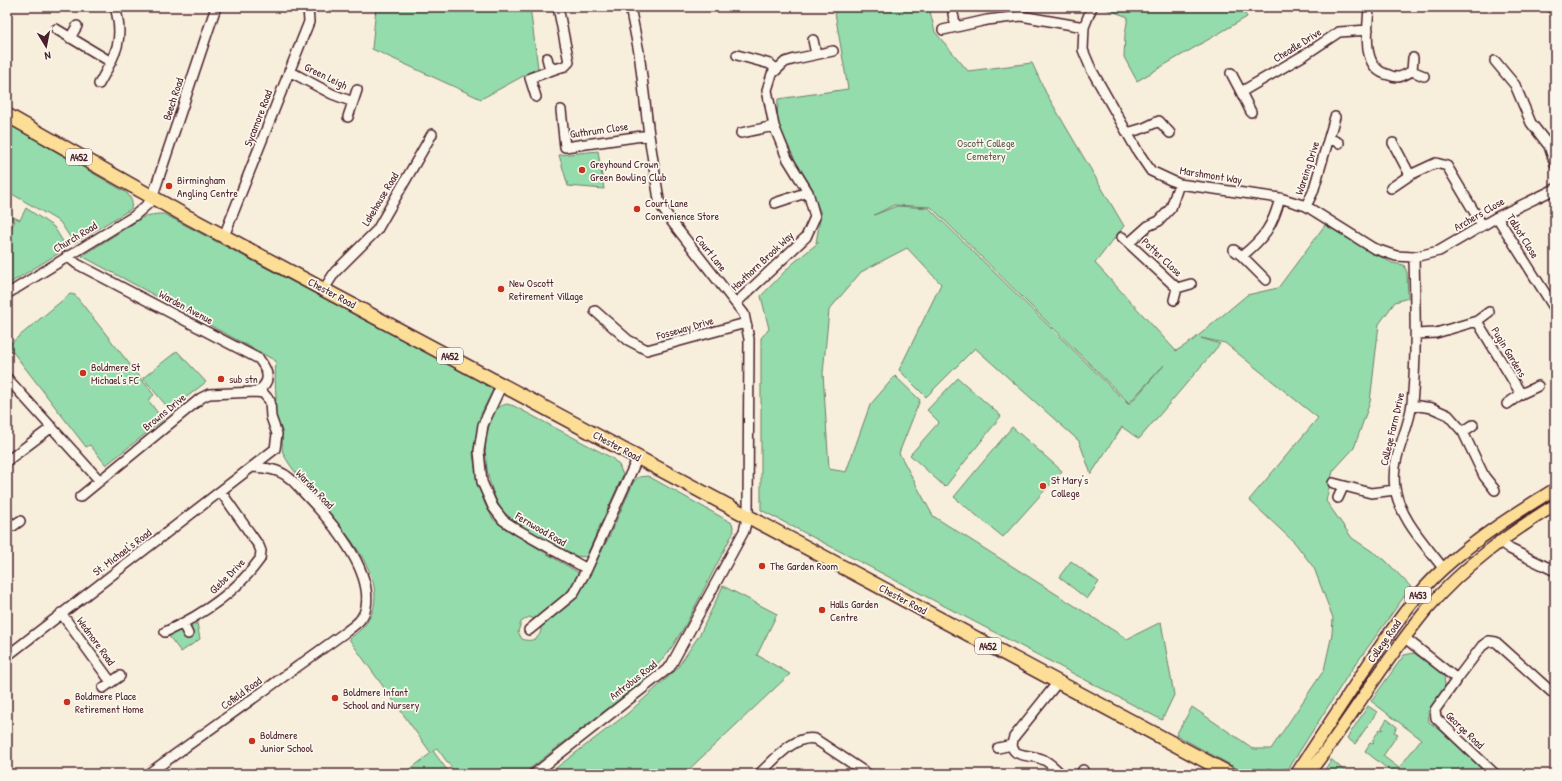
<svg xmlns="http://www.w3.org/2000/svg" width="1562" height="781" font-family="'Patrick Hand',sans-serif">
<rect width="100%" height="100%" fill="#f8eedc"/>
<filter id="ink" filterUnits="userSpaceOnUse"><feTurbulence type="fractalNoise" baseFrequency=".025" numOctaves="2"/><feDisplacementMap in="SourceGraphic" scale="8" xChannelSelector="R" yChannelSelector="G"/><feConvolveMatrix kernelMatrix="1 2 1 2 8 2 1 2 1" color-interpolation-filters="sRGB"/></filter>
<g filter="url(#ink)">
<path fill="#94dcab" stroke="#6f7e6b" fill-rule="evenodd" d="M376,7H530L538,68L481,99L372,49Z
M834,7H929L935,32L968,71L1032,63L1046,93L1124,226L1095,263L1176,351L1192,341L1247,295L1278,288L1325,225L1392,263L1404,265L1407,273L1408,298L1395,302L1379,324L1370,402L1354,448L1333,471L1326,501L1352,538L1385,560L1411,587L1348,675L1289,768L1276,770L1268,768L1264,774H1247L1176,735L1192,707L1254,749H1271L1324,670L1332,634L1333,618L1314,568L1295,543L1249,500L1318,418L1225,343L1201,338L1220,344L1139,439L1122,427L1091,474L1079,441L975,348L926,397L899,370L941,284L907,248L861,272L829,310L823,373L829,469L846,472L870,405L895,376L920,400L899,453L933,516L1127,639L1161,622L1174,695L1162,720L761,510V338L769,329L761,296L791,265L819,242L816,243L821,213L777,123L778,99L848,89ZM894,205L931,207L1129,403L1164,365L1129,405L929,208L897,206L874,215Z
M1101,7H1241L1247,17L1137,81L1124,57L1125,34L1128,17Z
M7,123L127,193L132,201L131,209L74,243L60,222L7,191Z
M598,151L604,189L568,186L559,155Z
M26,208L54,227L67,248L7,285V228L10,230L15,221L8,217L9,215L20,220Z
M158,214H164L494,388L480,416L473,454L477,481L485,504L493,519L504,528L579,573L567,593L535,619L529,617L521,622L518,632L522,639C532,643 542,638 541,626L572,602L580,592L609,537L634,481L639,477L648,476L732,523L734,531L686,624L672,647L646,679L523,774H456L437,748L433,751L450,774H404L431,753L349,639C357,633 366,626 370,617C397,565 305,496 284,455C281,450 283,443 282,438C281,430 277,425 275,418C273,410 276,404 276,397C275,386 275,373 276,361L82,256L145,216Z
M70,294L75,295L154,395L148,400L163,420L106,465L90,445L86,447L9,347L11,343Z
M177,351L206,382L170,410L143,378Z
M958,378L1001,416L945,487L910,455L939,422L927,410Z
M507,404L514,406L612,458L619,465L623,475L586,557L576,556C555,544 519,528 503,511C495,501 491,487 488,475C485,460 484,443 488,429C492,417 493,407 507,404Z
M1012,427L1062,471L1003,537L954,497Z
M1071,561L1099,582L1087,599L1059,577Z
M723,586L777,614L757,655L790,674L684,774H548L627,714L676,670L700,634Z
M197,623L200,639L181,652L165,631H181L188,638L192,636L191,627Z
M1414,653L1444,675L1445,687L1428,712L1429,722L1440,730L1487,774H1394L1365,751L1370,743L1373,744L1374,743L1372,741L1380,729L1383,730L1382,727L1387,719L1397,727L1394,732L1398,734L1383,756L1399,768L1421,739L1371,701L1404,655Z
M1368,706L1377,712L1355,744L1347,738Z
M1331,760H1332L1348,774H1322Z"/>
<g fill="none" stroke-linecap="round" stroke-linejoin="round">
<defs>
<path id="minor" d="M1092,7L1084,27L1083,50L1091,69L1138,152L1151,171L1179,184L1280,198L1306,206L1373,248L1396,256L1414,257L1439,251L1497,217L1555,189
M1369,7C1368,29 1360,69 1389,75C1391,76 1395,77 1398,77C1402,77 1408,73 1412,71L1424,76
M1551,7L1555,11
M953,14L956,27
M56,29L111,62
M943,30L987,20L1021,16L1084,27
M70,38L77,26
M813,40L816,54
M737,55L770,64L776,69
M547,58L549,66L555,69L565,66L569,62L558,7
M1495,61L1515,85L1531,123L1549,146L1555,164
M289,71L332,94L353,102L357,90
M1412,71L1413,58
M1231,73L1241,92L1306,54L1339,32L1368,30
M99,84C115,55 125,41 115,7
M1241,92L1251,112
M536,97L530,78L555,69
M561,110L565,147L649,135
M348,117L353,102
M741,133L774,126
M1127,133L1144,128L1159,121L1170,133
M1329,138L1339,143
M1393,143L1410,175
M1391,188L1410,175L1436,163L1447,166L1482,225
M775,203L808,192
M1306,206L1313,192L1335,117
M1497,217L1555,309
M224,236L309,22L308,7
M1122,237L1177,288L1174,300
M1129,243L1148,226L1159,221L1171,208L1179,184
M1234,250L1242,256C1264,238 1273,226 1280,198
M67,256L77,264L259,359C270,373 271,383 256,392
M1242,256L1266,280
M1414,257C1415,305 1417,354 1412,403C1409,432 1390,458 1395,488C1400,519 1425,544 1443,568
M1177,288L1191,284
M324,289L335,272L377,230L432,134
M7,294L134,216L149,203L152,198L216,7
M736,303L806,237L815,217L808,192L787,158L774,126L767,90L772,74L785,62L795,59L833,51
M595,311L628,340L647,350L742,324L747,326
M1477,321L1489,312
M1416,334L1436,333L1477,321L1521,394L1538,386
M7,378L100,481
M502,384L483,425L479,451L482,482L493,507L503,520L518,530L587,569L638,457
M1507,404L1521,394
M1412,405L1432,408L1448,415L1463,432L1484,476L1495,490
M1463,432L1473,425
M7,461L52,427
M1333,483L1371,493L1395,490
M1338,498L1343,487
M7,519L13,526L20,521
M1499,541L1510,549L1555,571
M61,613L111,682
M183,624L188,634
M529,630L573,594L587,569
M165,632C202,615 236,593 260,559L261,551L259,546L221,492
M1405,638L1457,679L1482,646L1489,641L1496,642L1555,695
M7,656L275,449L277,434L271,417L270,401L263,393L256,392L209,394L201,398L80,497
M1457,679L1435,710L1436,718L1495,774
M1057,681L1054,687L1014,737C1005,760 1032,753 1044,760C1050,763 1056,769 1061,774
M103,688L120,676
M998,748L1012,745
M148,774L347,631C356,624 364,619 366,607C373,568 330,520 305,494C300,489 294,481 288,477C278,469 265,468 253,467
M534,774L670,667L744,531L748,515L749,339L744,314L672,222L663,209L659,200L649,135L639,52L630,7
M759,774C774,761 793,735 815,739L868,774
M1081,774L1083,770"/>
<path id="major" d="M1296,774C1321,736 1346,698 1371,660C1393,628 1415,594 1444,568C1478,537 1516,513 1555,489
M1308,774C1350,721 1384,660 1428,608C1464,566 1508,534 1555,505"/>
<path id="highway" d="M7,115L184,215L1230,774"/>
</defs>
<use href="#minor" stroke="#4a1f2b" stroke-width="12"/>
<use href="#major" stroke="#4a1f2b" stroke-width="14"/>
<use href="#highway" stroke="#4a1f2b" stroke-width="16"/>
<use href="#minor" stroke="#fbf7ec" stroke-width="9"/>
<use href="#major" stroke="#fcde96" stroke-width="11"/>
<use href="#highway" stroke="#fcde96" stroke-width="13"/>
</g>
</g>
<g fill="#c8321e" stroke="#fbf7ec" stroke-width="1.5">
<circle cx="582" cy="170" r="4"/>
<circle cx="169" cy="186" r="4"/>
<circle cx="637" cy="209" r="4"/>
<circle cx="501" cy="289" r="4"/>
<circle cx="83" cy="373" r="4"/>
<circle cx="221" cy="379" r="4"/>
<circle cx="1043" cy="486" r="4"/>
<circle cx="762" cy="566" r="4"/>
<circle cx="822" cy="610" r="4"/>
<circle cx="335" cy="698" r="4"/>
<circle cx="67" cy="702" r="4"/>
<circle cx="252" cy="741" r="4"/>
</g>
<g text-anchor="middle" stroke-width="3.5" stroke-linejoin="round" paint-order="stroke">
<g fill="#fbf7ec" stroke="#7f6065" stroke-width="1">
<rect x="66" y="149" width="26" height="16" rx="3"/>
<rect x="437" y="348" width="26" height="16" rx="3"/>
<rect x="1405" y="587" width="26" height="16" rx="3"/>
<rect x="975" y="638" width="26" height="16" rx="3"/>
</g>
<g font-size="10" font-weight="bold" fill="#4a1f2b">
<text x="79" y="161">A452</text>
<text x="450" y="360">A452</text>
<text x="1418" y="599">A453</text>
<text x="988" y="650">A452</text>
</g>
<g font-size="11" fill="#4a1f2b" stroke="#fbf7ec">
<text transform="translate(1297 45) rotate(-32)" y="4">Cheadle Drive</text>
<text transform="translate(326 76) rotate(26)" y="4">Green Leigh</text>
<text transform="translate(173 99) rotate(-72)" y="4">Beech Road</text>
<text transform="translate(258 118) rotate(-69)" y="4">Sycamore Road</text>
<text transform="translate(599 130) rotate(-8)" y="4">Guthrum Close</text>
<text transform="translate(1307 168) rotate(-72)" y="4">Wareing Drive</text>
<text transform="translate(1211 175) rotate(9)" y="4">Marshmont Way</text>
<text transform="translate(380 199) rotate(-59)" y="4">Lakehouse Road</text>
<text transform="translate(1479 214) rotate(-30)" y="4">Archers Close</text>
<text transform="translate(1523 236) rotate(58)" y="4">Talbot Close</text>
<text transform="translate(75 237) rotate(-31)" y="4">Church Road</text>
<text transform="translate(711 253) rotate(52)" y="4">Court Lane</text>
<text transform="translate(1162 257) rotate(43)" y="4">Potter Close</text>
<text transform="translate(762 261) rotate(-43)" y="4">Hawthorn Brook Way</text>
<text transform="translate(332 293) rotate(28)" y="4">Chester Road</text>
<text transform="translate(186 307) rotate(28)" y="4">Warden Avenue</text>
<text transform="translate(685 328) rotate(-16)" y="4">Fosseway Drive</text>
<text transform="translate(1509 352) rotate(59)" y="4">Pugin Gardens</text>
<text transform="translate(164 412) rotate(-39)" y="4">Browns Drive</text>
<text transform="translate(1392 429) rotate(-77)" y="4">College Farm Drive</text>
<text transform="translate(617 446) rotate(28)" y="4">Chester Road</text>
<text transform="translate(315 489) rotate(46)" y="4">Warden Road</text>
<text transform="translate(541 529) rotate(30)" y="4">Fernwood Road</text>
<text transform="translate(122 552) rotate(-37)" y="4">St. Michael's Road</text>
<text transform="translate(227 576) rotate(-45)" y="4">Glebe Drive</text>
<text transform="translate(903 599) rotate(28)" y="4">Chester Road</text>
<text transform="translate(96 641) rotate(54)" y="4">Wedmore Road</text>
<text transform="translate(1384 641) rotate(-55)" y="4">College Road</text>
<text transform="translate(633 680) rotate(-38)" y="4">Antrobus Road</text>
<text transform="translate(241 693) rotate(-36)" y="4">Cofield Road</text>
<text transform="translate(1465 730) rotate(44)" y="4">George Road</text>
</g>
<g font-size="11" fill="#605851" stroke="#fbf7ec">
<text x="986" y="147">Oscott College<tspan x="986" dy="13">Cemetery</tspan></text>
</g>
<g font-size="11" fill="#4a1f2b" stroke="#fbf7ec" text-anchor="start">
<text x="590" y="168">Greyhound Crown<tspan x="590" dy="13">Green Bowling Club</tspan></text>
<text x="177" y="184">Birmingham<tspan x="177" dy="13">Angling Centre</tspan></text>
<text x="645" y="207">Court Lane<tspan x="645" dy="13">Convenience Store</tspan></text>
<text x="509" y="287">New Oscott<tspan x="509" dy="13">Retirement Village</tspan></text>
<text x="91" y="371">Boldmere St<tspan x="91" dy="13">Michael's FC</tspan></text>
<text x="229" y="383">sub stn</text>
<text x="1051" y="484">St Mary's<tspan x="1051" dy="13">College</tspan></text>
<text x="770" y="570">The Garden Room</text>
<text x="830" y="608">Halls Garden<tspan x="830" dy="13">Centre</tspan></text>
<text x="343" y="696">Boldmere Infant<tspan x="343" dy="13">School and Nursery</tspan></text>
<text x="75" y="700">Boldmere Place<tspan x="75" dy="13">Retirement Home</tspan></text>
<text x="260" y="739">Boldmere<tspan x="260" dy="13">Junior School</tspan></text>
</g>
</g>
<rect width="1562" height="781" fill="none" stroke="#fbf7ec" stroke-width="24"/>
<rect x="12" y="12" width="1538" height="757" fill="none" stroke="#4a1f2b" stroke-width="1.5" filter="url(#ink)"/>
<g transform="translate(46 46) rotate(170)" stroke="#fbf7ec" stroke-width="3" paint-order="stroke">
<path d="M0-3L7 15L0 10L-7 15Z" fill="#4a1f2b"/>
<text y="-6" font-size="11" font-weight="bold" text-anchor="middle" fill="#4a1f2b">N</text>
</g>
</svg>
